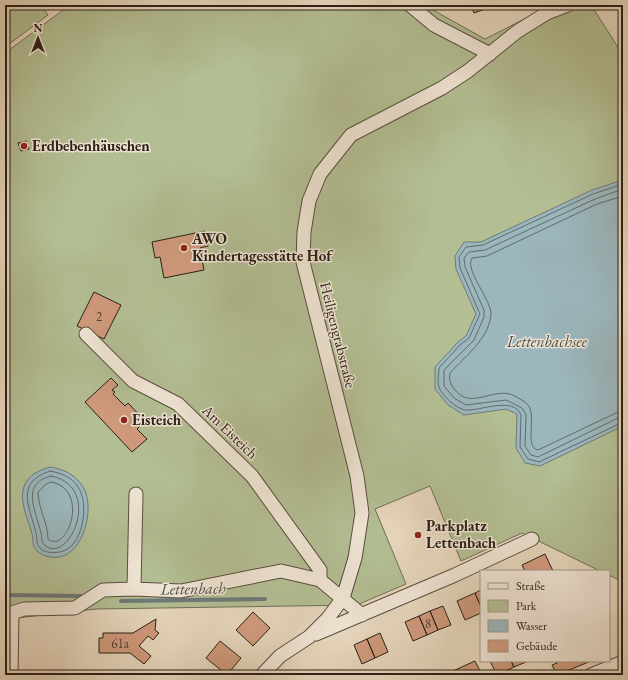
<svg xmlns="http://www.w3.org/2000/svg" width="628" height="680" font-family="'EB Garamond',serif">
<rect width="100%" height="100%" fill="#e6d6bd"/>
<filter id="stains"><feTurbulence type="fractalNoise" baseFrequency=".005" numOctaves="4"/><feColorMatrix values="0 0 0 0 .2 0 0 0 0 .09 0 0 0 0 .02 0 0 0 .5 -.17"/></filter>
<radialGradient id="worn" r=".72"><stop offset=".6" stop-color="#630" stop-opacity="0"/><stop offset="1" stop-color="#630" stop-opacity=".3"/></radialGradient>
<path fill="#b3be93" stroke="#6e6f55" d="M5,5H41L48,15L5,47Z
M70,5H424L485,39L552,5H591L621,52H623V582L609,575V571H600L522,533L461,561L430,486L375,509L406,584L357,605L96,609L7,619L5,675V53Z"/>
<path fill="#9bb6bc" stroke="#6e7a7a" d="M623,180V426L540,466L525,463L516,448L517,414L506,409L464,415L448,405L435,389V367L458,342L466,336L476,314L456,269L455,256L464,242H481L592,190Z
M50,467C62,469 73,473 81,484C96,502 86,548 63,556C55,559 43,557 37,551C31,545 34,540 32,534C28,518 16,496 27,481C32,473 41,470 50,467Z"/>
<g fill="none" stroke-linecap="round" stroke-linejoin="round">
<path stroke="#626b6a" stroke-width="1" d="M623,184L593,194L483,245L466,247L459,257L460,268L480,314L469,338L460,345L439,368C439,373 437,382 439,387C441,395 458,410 466,410C480,411 514,396 521,415L520,447L528,459L539,462L623,422
M623,189L595,199L485,250L469,252L464,258L465,267L484,310V317L474,340L444,370V386L454,398L466,405L506,400L522,408L526,415L525,446L531,455L538,457L618,418L623,417
M623,196L597,204L487,256L472,258C464,270 492,300 491,315C488,340 466,355 450,373C449,380 450,384 455,390C471,410 493,387 513,395C518,398 525,401 528,405C537,416 524,447 538,450L616,413L623,411
M50,471C61,473 72,477 78,487C90,504 83,548 60,552C52,553 45,553 40,548C35,543 38,539 36,533C30,507 14,483 50,471Z
M51,476C107,487 65,573 42,542C42,519 15,485 51,476Z
M51,482C91,489 67,555 48,539C48,523 38,508 38,492L45,485Z"/>
<path stroke="#6e7a7a" stroke-width="4" d="M5,595L81,596
M121,601L265,599"/>
</g>
<path fill="#cf9a7c" stroke="#2a2017" d="M471,5H496L474,13Z
M26,141L29,149L21,151L18,143Z
M205,231L208,246L200,248L204,270L164,278L160,257L155,258L152,242Z
M94,292L121,305L104,339L77,326Z
M111,378L118,385L112,390L115,392L113,394L125,406L128,403L145,421L137,429L147,439L132,452L85,402Z
M545,554L553,571H525L522,565Z
M481,590V607L475,593Z
M475,593L481,607V613L465,620L457,601Z
M443,606L451,625L438,630L430,611Z
M430,611L438,630L427,635L419,616Z
M253,612L270,628L253,646L236,630Z
M419,616L427,635L413,641L405,622Z
M156,619L155,630L159,633L153,640L148,636L139,646L151,656L144,664L130,653H99V638H103V633H133Z
M380,633L388,652L375,658L367,639Z
M367,639L375,658L362,664L354,645Z
M220,641L241,658L227,675L206,658Z
M475,661L482,675H457L455,670Z
M490,661H511L514,667L497,675Z
M511,661H525L526,662L514,667Z
M556,661H591L557,675L552,665L557,663Z
M455,670L457,675H444Z"/>
<g fill="none" stroke-linecap="round" stroke-linejoin="round">
<defs>
<path id="minor" d="M410,5L434,25L490,54
M86,334L133,381L178,404L252,476L320,570V580
M134,589L136,494
M5,613H12L24,609L75,608L103,590L134,589L181,591L281,571L320,580L362,615
M316,634L455,575L532,539
M11,675L12,613
M262,675L280,656L309,637L328,618L343,598L355,558L362,513L357,476L303,262L304,232L309,201L320,174L351,135L442,88L468,71L518,31L547,13L568,5
M591,675L623,662"/>
</defs>
<use href="#minor" stroke="#594e40" stroke-width="15"/>
<use href="#minor" stroke="#efe4d4" stroke-width="13"/>
</g>
<g fill="#8f2418" stroke="#efe4d4" stroke-width="1.5">
<circle cx="24" cy="146" r="4"/>
<circle cx="184" cy="248" r="4"/>
<circle cx="124" cy="420" r="4"/>
<circle cx="418" cy="535" r="4"/>
</g>
<g text-anchor="middle" stroke-width="3" stroke-linejoin="round" paint-order="stroke">
<g font-size="13" fill="#533e30">
<text x="99" y="321">2</text>
<text x="428" y="628">8</text>
<text x="120" y="648">61a</text>
</g>
<g font-size="15" font-weight="bold" fill="#2a2017" stroke="#efe4d4" text-anchor="start">
<text x="32" y="151">Erdbebenhäuschen</text>
<text x="192" y="244">AWO<tspan x="192" dy="17">Kindertagesstätte Hof</tspan></text>
<text x="132" y="425">Eisteich</text>
<text x="426" y="531">Parkplatz<tspan x="426" dy="17">Lettenbach</tspan></text>
</g>
<g font-size="15" fill="#2a2017" stroke="#efe4d4">
<text transform="translate(338 335) rotate(76)" y="5">Heiligengrabstraße</text>
<text transform="translate(230 432) rotate(44)" y="5">Am Eisteich</text>
</g>
<g font-size="16" font-style="italic" fill="#4c4d49" stroke="#efe4d4">
<text x="547" y="347">Lettenbachsee</text>
<text transform="translate(193 588) rotate(-1)" y="6">Lettenbach</text>
</g>
</g>
<rect width="628" height="680" fill="none" stroke="#e6d6bd" stroke-width="20"/>
<rect x="6" y="6" width="616" height="668" fill="none" stroke="#2a2017" stroke-width="2"/>
<rect x="10" y="10" width="608" height="660" fill="none" stroke="#2a2017"/>
<rect x="480" y="570" width="130" height="92" fill="#efe4d4" stroke="#a09688"/>
<rect x="488" y="583" width="20" height="6" fill="#efe4d4" stroke="#a09688"/>
<text x="516" y="590" font-size="12" fill="#2a2017">Straße</text>
<rect x="488" y="600" width="20" height="12" fill="#b3be93" stroke="#a09688"/>
<text x="516" y="610" font-size="12" fill="#2a2017">Park</text>
<rect x="488" y="620" width="20" height="12" fill="#9bb6bc" stroke="#a09688"/>
<text x="516" y="630" font-size="12" fill="#2a2017">Wasser</text>
<rect x="488" y="640" width="20" height="12" fill="#cf9a7c" stroke="#a09688"/>
<text x="516" y="650" font-size="12" fill="#2a2017">Gebäude</text>
<g transform="translate(38 38)" stroke="#efe4d4" stroke-width="3" paint-order="stroke">
<path d="M0-3L7 15L0 10L-7 15Z" fill="#2a2017"/>
<text y="-6" font-size="11" font-weight="bold" text-anchor="middle" fill="#2a2017">N</text>
</g>
<rect width="100%" height="100%" filter="url(#stains)"/>
<rect width="100%" height="100%" fill="url(#worn)"/>
</svg>
